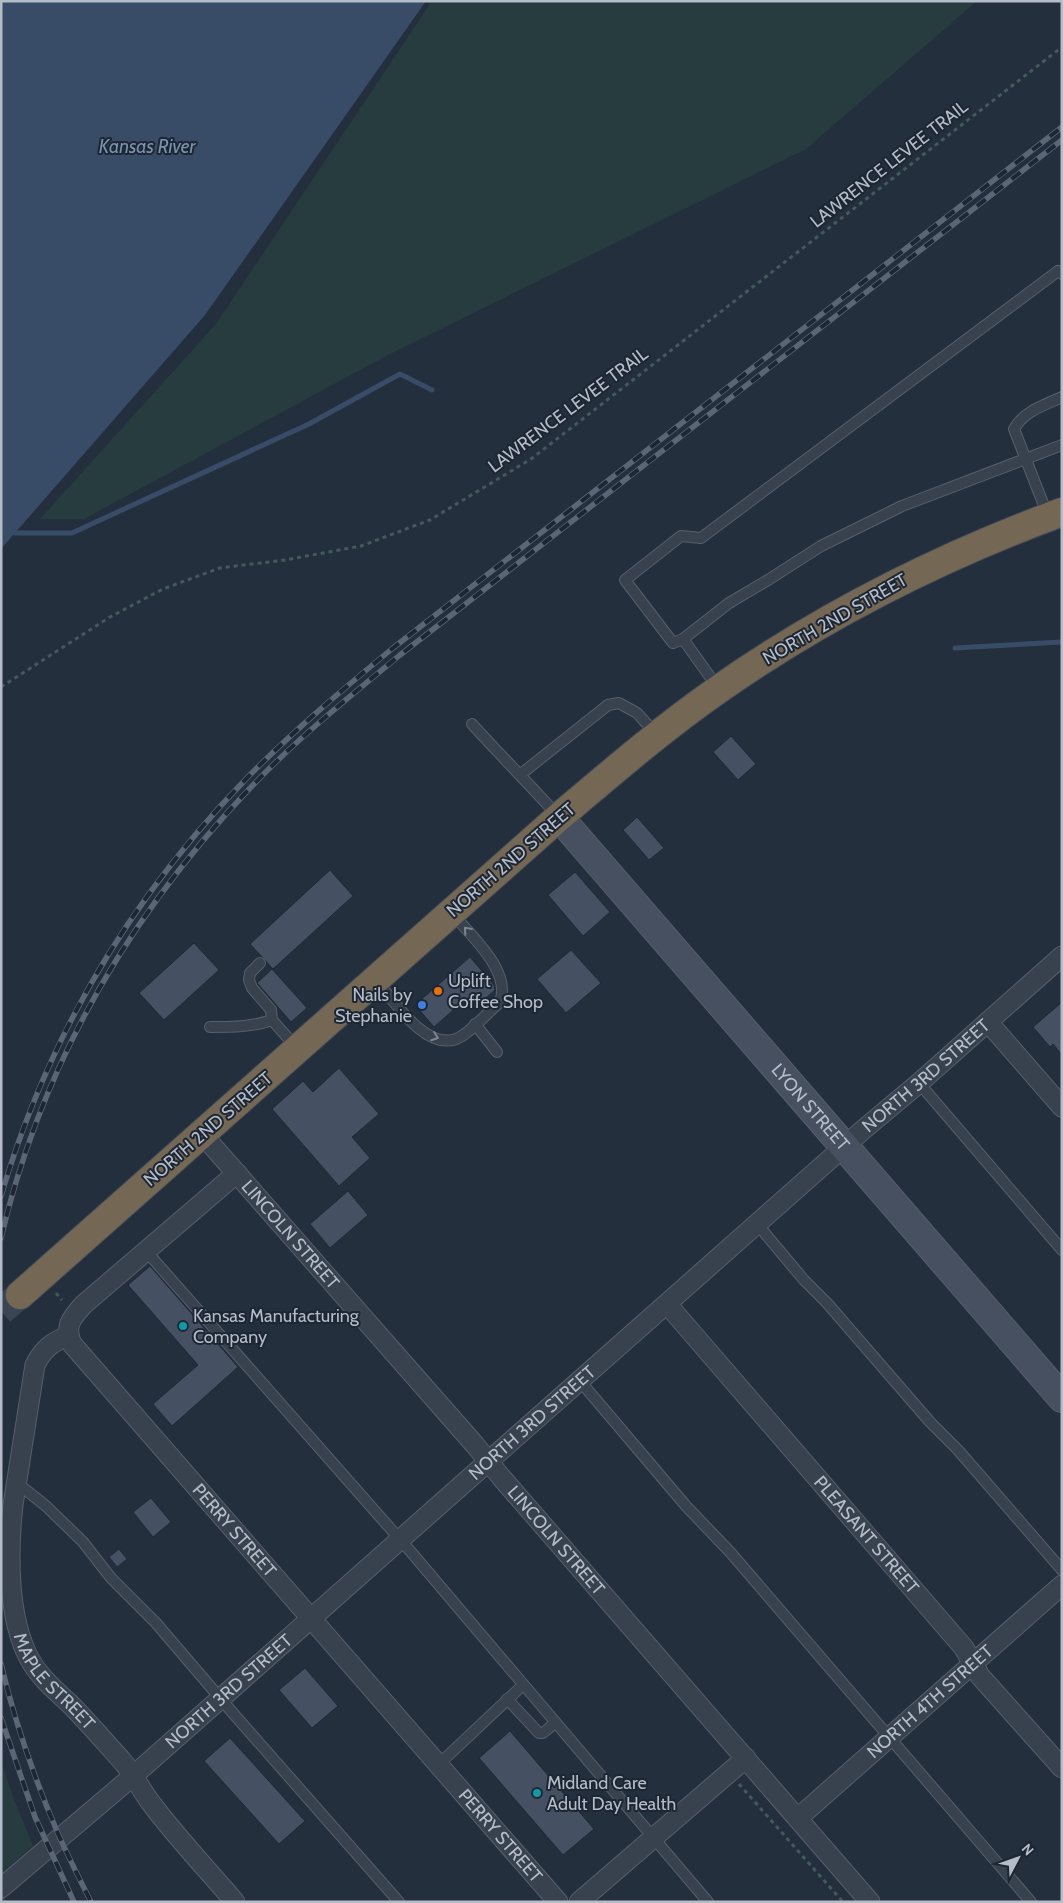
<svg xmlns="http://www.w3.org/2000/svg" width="1063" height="1903" font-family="Cabin,sans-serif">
<rect width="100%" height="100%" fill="#242f3e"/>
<path fill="#263c3f" d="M432,1H977L806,149L386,356L84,519H40L216,324Z
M1,1762L14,1799L33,1846L1,1873Z"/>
<path fill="#394c67" d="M1,1H426L205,315L1,549Z"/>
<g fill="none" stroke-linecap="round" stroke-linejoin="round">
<path stroke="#394c67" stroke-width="5" d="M1,528L15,533H72L309,424L400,374L432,390
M955,648L1062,642"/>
</g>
<path fill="#455162" stroke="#1f2835" d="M731,736L756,764L738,780L713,752Z
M637,817L664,848L649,860L623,830Z
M330,870L353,896L273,969L250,944Z
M575,872L610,912L583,936L548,895Z
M194,943L219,970L164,1020L139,993Z
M571,950L601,983L566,1013L537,979Z
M470,957L494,985L495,990L475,1008L467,998L434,1027L415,1005Z
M272,969L307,1008L291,1022L258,984L257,983Z
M1062,1002V1055L1053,1044L1050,1047L1033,1027Z
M339,1068L379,1114L352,1137L370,1158L339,1186L272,1109L303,1081L313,1092Z
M348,1191L368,1215L330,1248L310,1224Z
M150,1266L238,1367L172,1426L153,1404L198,1365L128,1285Z
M151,1498L171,1522L153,1537L133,1512Z
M119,1549L127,1559L117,1567L109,1557Z
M305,1668L338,1706L312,1728L279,1690Z
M510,1731L594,1829L563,1855L479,1758Z
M230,1738L305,1821L279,1844L204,1761Z"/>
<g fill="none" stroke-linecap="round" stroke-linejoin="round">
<path stroke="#3a4453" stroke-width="28" stroke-dasharray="28 14" stroke-linecap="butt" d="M1,1311L20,1295"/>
<defs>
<path id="lane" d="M1048,516L1014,429C1024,411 1043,406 1062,397
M683,639L729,603L768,580L821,546L902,506L1062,445
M718,688L683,639L673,643L625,580L681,536L701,538L1058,271L1062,274
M472,724C501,756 530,785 559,817
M521,774L608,705L619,703L637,713L656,734
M260,963L250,973L249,980L252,988L271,1010L272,1020L296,1047
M377,981C394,1001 425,1050 456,1039C468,1035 489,1011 500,1002C512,971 470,935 452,913
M475,1024L497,1052
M210,1027C232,1027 252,1027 272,1020
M919,1083L1062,1250
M757,1224L804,1280L827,1303L930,1422L958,1450L1062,1570
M146,1251L411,1552L708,1902
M580,1381L686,1506L730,1552L1031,1902
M17,1483L46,1506L83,1542L111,1578L156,1623L232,1712L399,1902
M507,1699L539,1733H543L555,1723
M438,1765L523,1685"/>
<g id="street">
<path d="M988,1022L1062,1107"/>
<path id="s1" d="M202,1134L475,1445L501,1477L870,1902"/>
<path id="s2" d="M237,1173L83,1305C71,1319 64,1326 72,1344L558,1902"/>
<path id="s3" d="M667,1304L964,1648L980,1676L1062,1768"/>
<path id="s4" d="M68,1336C52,1342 43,1349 35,1365L13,1505C8,1551 7,1616 29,1658C39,1677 54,1689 69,1703C88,1722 105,1742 123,1762C134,1775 141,1790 151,1803C177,1838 207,1869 235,1902"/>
<path id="s5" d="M798,1818L1062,1585"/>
<path id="s6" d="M1,1888L133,1776L864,1129L919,1083L1062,956"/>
<path d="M579,1902L746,1758"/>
</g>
<g id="secondary">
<path id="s7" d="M559,817L1062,1398"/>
</g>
<path id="highway" d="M20,1295L559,817C611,773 663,728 719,689C825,615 940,557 1062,512"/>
</defs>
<use href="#lane" stroke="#565f6c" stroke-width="12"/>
<use href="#street" stroke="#565f6c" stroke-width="21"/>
<use href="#secondary" stroke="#565f6c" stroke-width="30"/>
<use href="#highway" stroke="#434c59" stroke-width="30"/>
<path stroke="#44595c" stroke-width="3" stroke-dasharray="4 4" stroke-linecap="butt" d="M1,687L110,617L163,589L220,568L285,560L361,546L430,520L531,459L1062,47
M56,1293L62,1300
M739,1784L843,1902"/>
<use href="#lane" stroke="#38414e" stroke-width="10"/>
<use href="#street" stroke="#38414e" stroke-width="19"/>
<use href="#secondary" stroke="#465061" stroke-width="28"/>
<use href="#highway" stroke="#746855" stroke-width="28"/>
<defs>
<path id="rail" d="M1,1196C48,1036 130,898 246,779C292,732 342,690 393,648L1062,127
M1,1238C42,1064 129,914 253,785C298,738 349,697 400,655L1062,140
M1,1664C15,1723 35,1780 59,1836C69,1858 80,1880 91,1902
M1,1718L35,1817L74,1902
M1,1899L3,1902"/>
</defs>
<use href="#rail" stroke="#5a6575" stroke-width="5.5"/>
<use href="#rail" stroke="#1d2633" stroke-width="4" stroke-dasharray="11" stroke-linecap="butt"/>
</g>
<defs><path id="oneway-chevron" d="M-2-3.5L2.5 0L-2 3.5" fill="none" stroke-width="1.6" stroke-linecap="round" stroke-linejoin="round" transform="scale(1.25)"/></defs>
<g stroke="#7c8592">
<use href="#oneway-chevron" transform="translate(467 930) rotate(-131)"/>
<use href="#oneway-chevron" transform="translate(435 1037) rotate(20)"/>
</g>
<circle fill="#e8710a" stroke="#1d2633" stroke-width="2" cx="438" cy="991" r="5"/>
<circle fill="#3f7fe0" stroke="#1d2633" stroke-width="2" cx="422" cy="1005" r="5"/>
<g fill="#0f9aa8" stroke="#1d2633" stroke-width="2">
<circle cx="183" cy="1326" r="5"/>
<circle cx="537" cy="1793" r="5"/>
</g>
<g text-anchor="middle" stroke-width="4" stroke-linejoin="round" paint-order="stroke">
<g font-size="18" fill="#b4bcc9" stroke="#1d2633">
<text transform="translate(889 164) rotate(-38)" y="6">LAWRENCE LEVEE TRAIL</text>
<text transform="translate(568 410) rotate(-37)" y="6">LAWRENCE LEVEE TRAIL</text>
<text transform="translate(835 619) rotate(-30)" y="6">NORTH 2ND STREET</text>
<text transform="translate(511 860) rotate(-41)" y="6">NORTH 2ND STREET</text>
<text dy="6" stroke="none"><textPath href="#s6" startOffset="1231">NORTH 3RD STREET</textPath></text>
<text dy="6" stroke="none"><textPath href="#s7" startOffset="384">LYON STREET</textPath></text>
<text transform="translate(208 1129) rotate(-41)" y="6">NORTH 2ND STREET</text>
<text dy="6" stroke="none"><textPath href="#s1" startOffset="134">LINCOLN STREET</textPath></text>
<text dy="6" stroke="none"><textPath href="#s6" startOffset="706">NORTH 3RD STREET</textPath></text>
<text dy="6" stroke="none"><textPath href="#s2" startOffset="494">PERRY STREET</textPath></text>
<text dy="6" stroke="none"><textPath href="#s3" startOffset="305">PLEASANT STREET</textPath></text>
<text dy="6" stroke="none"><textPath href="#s1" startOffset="539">LINCOLN STREET</textPath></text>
<text dy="6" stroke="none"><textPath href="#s4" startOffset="376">MAPLE STREET</textPath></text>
<text dy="6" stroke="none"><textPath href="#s6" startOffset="301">NORTH 3RD STREET</textPath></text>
<text dy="6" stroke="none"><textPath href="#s5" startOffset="176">NORTH 4TH STREET</textPath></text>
<text dy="6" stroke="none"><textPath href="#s2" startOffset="899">PERRY STREET</textPath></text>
</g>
<g font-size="18" fill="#b4bcc9" stroke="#1d2633" text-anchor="start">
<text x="448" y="987">Uplift<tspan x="448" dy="21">Coffee Shop</tspan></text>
<text x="412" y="1001" text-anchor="end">Nails by<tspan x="412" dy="21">Stephanie</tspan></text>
<text x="193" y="1322">Kansas Manufacturing<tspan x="193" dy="21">Company</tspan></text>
<text x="547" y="1789">Midland Care<tspan x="547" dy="21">Adult Day Health</tspan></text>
</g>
<g font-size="19" font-style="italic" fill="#7c92b1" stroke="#1d2633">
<text x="147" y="153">Kansas River</text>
</g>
</g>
<rect width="1063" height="1903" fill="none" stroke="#b4bcc9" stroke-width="5"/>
<g transform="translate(1018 1858) rotate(49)" stroke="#1d2633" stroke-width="4" paint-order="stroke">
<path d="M0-4L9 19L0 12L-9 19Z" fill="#b4bcc9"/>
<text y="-8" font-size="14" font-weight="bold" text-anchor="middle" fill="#b4bcc9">N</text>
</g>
</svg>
